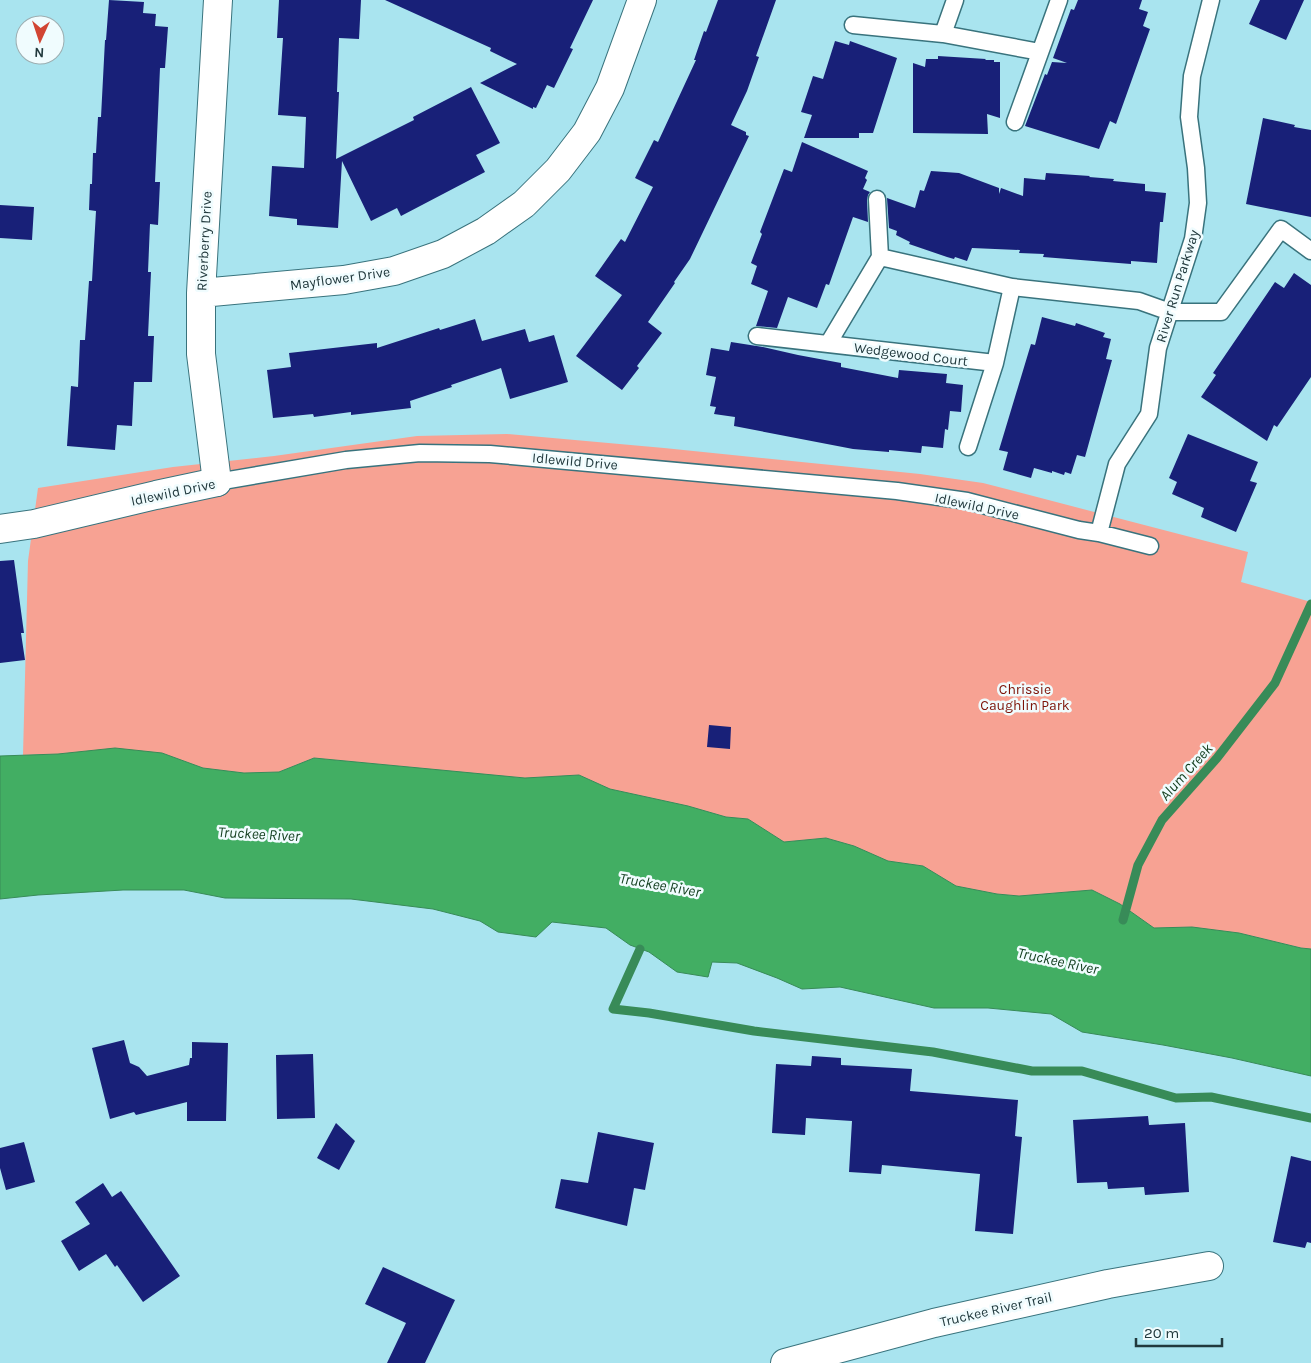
<svg xmlns="http://www.w3.org/2000/svg" width="1311" height="1363" font-family="Karla,sans-serif">
<rect width="100%" height="100%" fill="#a9e4ef"/>
<path fill="#f7a293" d="M507,434L664,448L920,474L983,483L1248,552L1241,582L1311,602V949L1302,948L1239,933L1192,927L1154,928L1120,904L1092,890L1019,896L997,894L956,886L923,866L888,861L854,846L826,838L784,842L748,819L726,817L688,806L610,789L579,775L525,778L314,758L279,772L244,773L203,768L162,753L58,754L23,755L28,561L38,488L173,467L274,456L417,436Z"/>
<path fill="#42ae63" stroke="#388b58" d="M115,748L162,753L203,768L244,773L279,772L314,758L525,778L579,775L610,789L688,806L726,817L748,819L784,842L826,838L854,846L888,861L923,866L956,886L997,894L1019,896L1092,890L1120,904L1154,928L1192,927L1239,933L1301,948L1311,949V1076L1232,1058L1163,1045L1082,1032L1051,1014L988,1008H934L840,987L802,989L777,978L737,963L712,962L708,977L677,972L649,952L630,945L606,928L552,922L536,937L498,932L480,921L433,909L351,899L225,898L184,890H123L38,895L0,899V756L58,754Z"/>
<g fill="none" stroke-linecap="round" stroke-linejoin="round">
<path stroke="#388b58" stroke-width="9" d="M1123,920L1138,865L1162,820L1217,758L1275,683L1311,604
M640,949L613,1009L649,1013L754,1031L933,1052L1032,1071H1082L1176,1098L1211,1097L1311,1118"/>
</g>
<path fill="#182078" d="M109,0L144,2L143,13L156,14L155,26L168,27L165,68H160L155,182H160L158,225L150,224L148,272H151L148,336H154L152,382H134L132,426L117,425L115,450L67,446L71,386L78,387L80,340H85L89,281H92L96,211L89,210L90,184H92L93,153H96L98,117H101L105,40H106Z
M279,0H361L359,39L339,38L337,92H339L336,159L414,120L413,117L471,87L500,143L476,155L485,172L401,216L397,208L371,221L342,161L338,228L297,225V219L269,216L272,166L304,168L306,117L278,115L283,38H277Z
M385,0H593L570,48L573,49L554,88L547,85L536,108L533,107V109L480,83L517,64L490,51L491,48Z
M718,0H776L756,56L759,57L747,91L731,125L746,132V135L749,136L690,259L674,282L675,283L648,322L662,333L637,366L639,368L622,390L576,356L622,295L595,276L621,239L625,242L653,187L635,178L654,140L658,142L696,60H694L704,31L706,32Z
M1078,0H1142L1139,9L1148,12L1143,26L1150,29L1116,124L1110,121L1099,149L1025,126L1045,74L1047,75L1052,62L1067,63L1053,58L1071,9L1074,10Z
M1260,0H1304L1286,40L1249,24Z
M835,41L849,45L850,41L897,58L873,133H859V138H804L812,115L801,112L813,76L823,79Z
M938,56L986,59L985,60H994V62H1000V118L987,114L988,134L913,133V63L925,67L926,59H938Z
M1263,118L1295,125L1294,127L1311,130V217L1246,204Z
M802,142L868,171L865,178L867,180L863,189L870,192L868,195L867,200L868,222L853,217L829,285L826,284L817,308L788,297L777,328L756,326L768,291L751,284L757,266L751,263L762,234L760,232L784,169L792,172Z
M931,171L959,173L999,188V194L1001,188L1023,196L1024,178L1045,180L1046,173L1090,176L1089,177L1114,179L1113,181L1145,184V191L1166,193L1163,222H1160L1157,263L1131,261V264L1043,257L1044,254L1019,253L1020,250L972,248L967,261L955,257L954,259L947,257L909,244L910,242L896,235L897,231L889,228L887,198L915,208L920,190L924,191Z
M0,205L34,207L32,240L0,238Z
M1294,273L1311,285V377L1277,427L1274,425L1267,441L1201,397L1216,375L1213,373L1275,282L1284,288Z
M1042,317L1075,326L1076,323L1105,333L1103,337L1111,339L1106,359L1112,360L1085,457L1077,455L1071,474L1065,472L1064,475L1052,471V473L1034,468L1031,478L1003,470L1008,452L999,450L1031,344L1035,345Z
M475,319L482,341L525,329L529,342L554,335L568,382L510,399L501,368L451,385L452,387L410,401L411,408L351,415V412L314,417L313,414L273,418L267,370L291,367L289,353L377,343V348L439,328L440,330Z
M731,342L763,347L798,355L841,363V367L898,378L899,370L947,374L946,383L963,385L961,412L950,411L948,430L945,429L943,448L922,446L921,453L889,450V452L853,449L734,426L735,417L714,414L716,407L710,406L716,377L706,375L711,348L729,351Z
M1188,434L1258,462L1250,481L1257,483L1236,532L1201,517L1204,508L1172,494L1177,482L1169,478Z
M14,560L24,633H21L25,660L0,663V561Z
M709,725L731,727L730,749L707,747Z
M124,1040L130,1063L139,1067L147,1076L189,1065L190,1058H192V1042L228,1043L226,1121H187V1102L136,1115L134,1112L110,1119L92,1048Z
M313,1054L315,1118L277,1119L276,1055Z
M812,1056L841,1058V1065L912,1069L910,1091L1018,1100L1015,1136L1022,1137L1013,1234L975,1231L980,1174L882,1165L881,1174L849,1172L852,1121L806,1118L805,1135L772,1133L776,1064L811,1066Z
M1148,1116L1149,1125L1185,1123L1189,1192L1145,1195L1144,1187L1108,1189L1107,1182L1077,1183L1073,1120Z
M336,1123L355,1141L339,1170L317,1158Z
M598,1132L654,1143L645,1190L634,1188L627,1226L555,1208L561,1179L588,1183Z
M24,1142L35,1182L6,1190L0,1168V1148Z
M1291,1156L1311,1161V1243L1307,1242L1305,1248L1273,1242Z
M103,1183L112,1197L121,1191L180,1276L143,1302L117,1265L115,1267L106,1254L79,1271L61,1241L90,1224L75,1202Z
M383,1267L455,1300L425,1363H387L406,1323L365,1304Z"/>
<g fill="none" stroke-linecap="round" stroke-linejoin="round">
<defs>
<path id="service" d="M853,25L943,34L955,0
M943,34L1040,52
M1015,122L1059,0
M880,257L1012,287
M757,336L995,363
M828,344L880,257L877,199
M968,447L995,363L1012,287L1139,301L1170,312H1221L1281,229L1311,251
M217,482L346,460L420,453L490,454L897,491L967,501L1079,530L1099,533L1150,546
M1099,533L1117,464L1149,414L1158,348L1193,239L1198,203L1196,168L1189,117L1192,76L1211,0"/>
<path id="minor" d="M201,293L344,280L394,271L443,254L486,231L524,204L558,170L587,132L610,88L642,0
M217,482L201,354V293L218,0
M785,1363L934,1323L1108,1284L1209,1266"/>
<path id="tertiary" d="M0,529L34,524L156,495L217,482"/>
</defs>
<use href="#service" stroke="#39737d" stroke-width="19"/>
<use href="#minor" stroke="#39737d" stroke-width="30"/>
<use href="#tertiary" stroke="#39737d" stroke-width="30"/>
<use href="#service" stroke="#fff" stroke-width="16"/>
<use href="#minor" stroke="#fff" stroke-width="28"/>
<use href="#tertiary" stroke="#fff" stroke-width="28"/>
</g>
<g text-anchor="middle" stroke-width="5" stroke-linejoin="round" paint-order="stroke">
<g font-size="14" fill="#21393d" stroke="#f0fcfe">
<text transform="translate(204 241) rotate(-87)" y="5">Riverberry Drive</text>
<text transform="translate(340 278) rotate(-8)" y="5">Mayflower Drive</text>
<text transform="translate(1177 286) rotate(-73)" y="5">River Run Parkway</text>
<text transform="translate(911 354) rotate(7)" y="5">Wedgewood Court</text>
<text transform="translate(575 461) rotate(5)" y="5">Idlewild Drive</text>
<text transform="translate(173 492) rotate(-12)" y="5">Idlewild Drive</text>
<text transform="translate(977 506) rotate(12)" y="5">Idlewild Drive</text>
<text transform="translate(996 1309) rotate(-13)" y="5">Truckee River Trail</text>
</g>
<g font-size="14" fill="#7c1106" stroke="#f0fcfe">
<text x="1025" y="694">Chrissie<tspan x="1025" dy="16">Caughlin Park</tspan></text>
</g>
<g font-size="15" font-style="italic" fill="#154021" stroke="#f0fcfe">
<text transform="translate(1186 772) rotate(-48)" y="5">Alum Creek</text>
<text transform="translate(259 834) rotate(3)" y="5">Truckee River</text>
<text transform="translate(660 885) rotate(10)" y="5">Truckee River</text>
<text transform="translate(1058 961) rotate(12)" y="5">Truckee River</text>
</g>
</g>
<g transform="translate(40 40) rotate(183)"><circle r="24" fill="#f0fcfe" stroke="#9daeb1"/>
<path d="M0-4L9 19L0 12L-9 19Z" fill="#d14533"/>
<text y="-8" font-size="14" font-weight="bold" text-anchor="middle" fill="#21393d">N</text>
</g>
<path d="M1136 1338v8h86v-8" fill="none" stroke="#21393d" stroke-width="2.5"/>
<text x="1144" y="1338" font-size="15" fill="#21393d" stroke="#f0fcfe" stroke-width="4" paint-order="stroke">20 m</text>
</svg>
